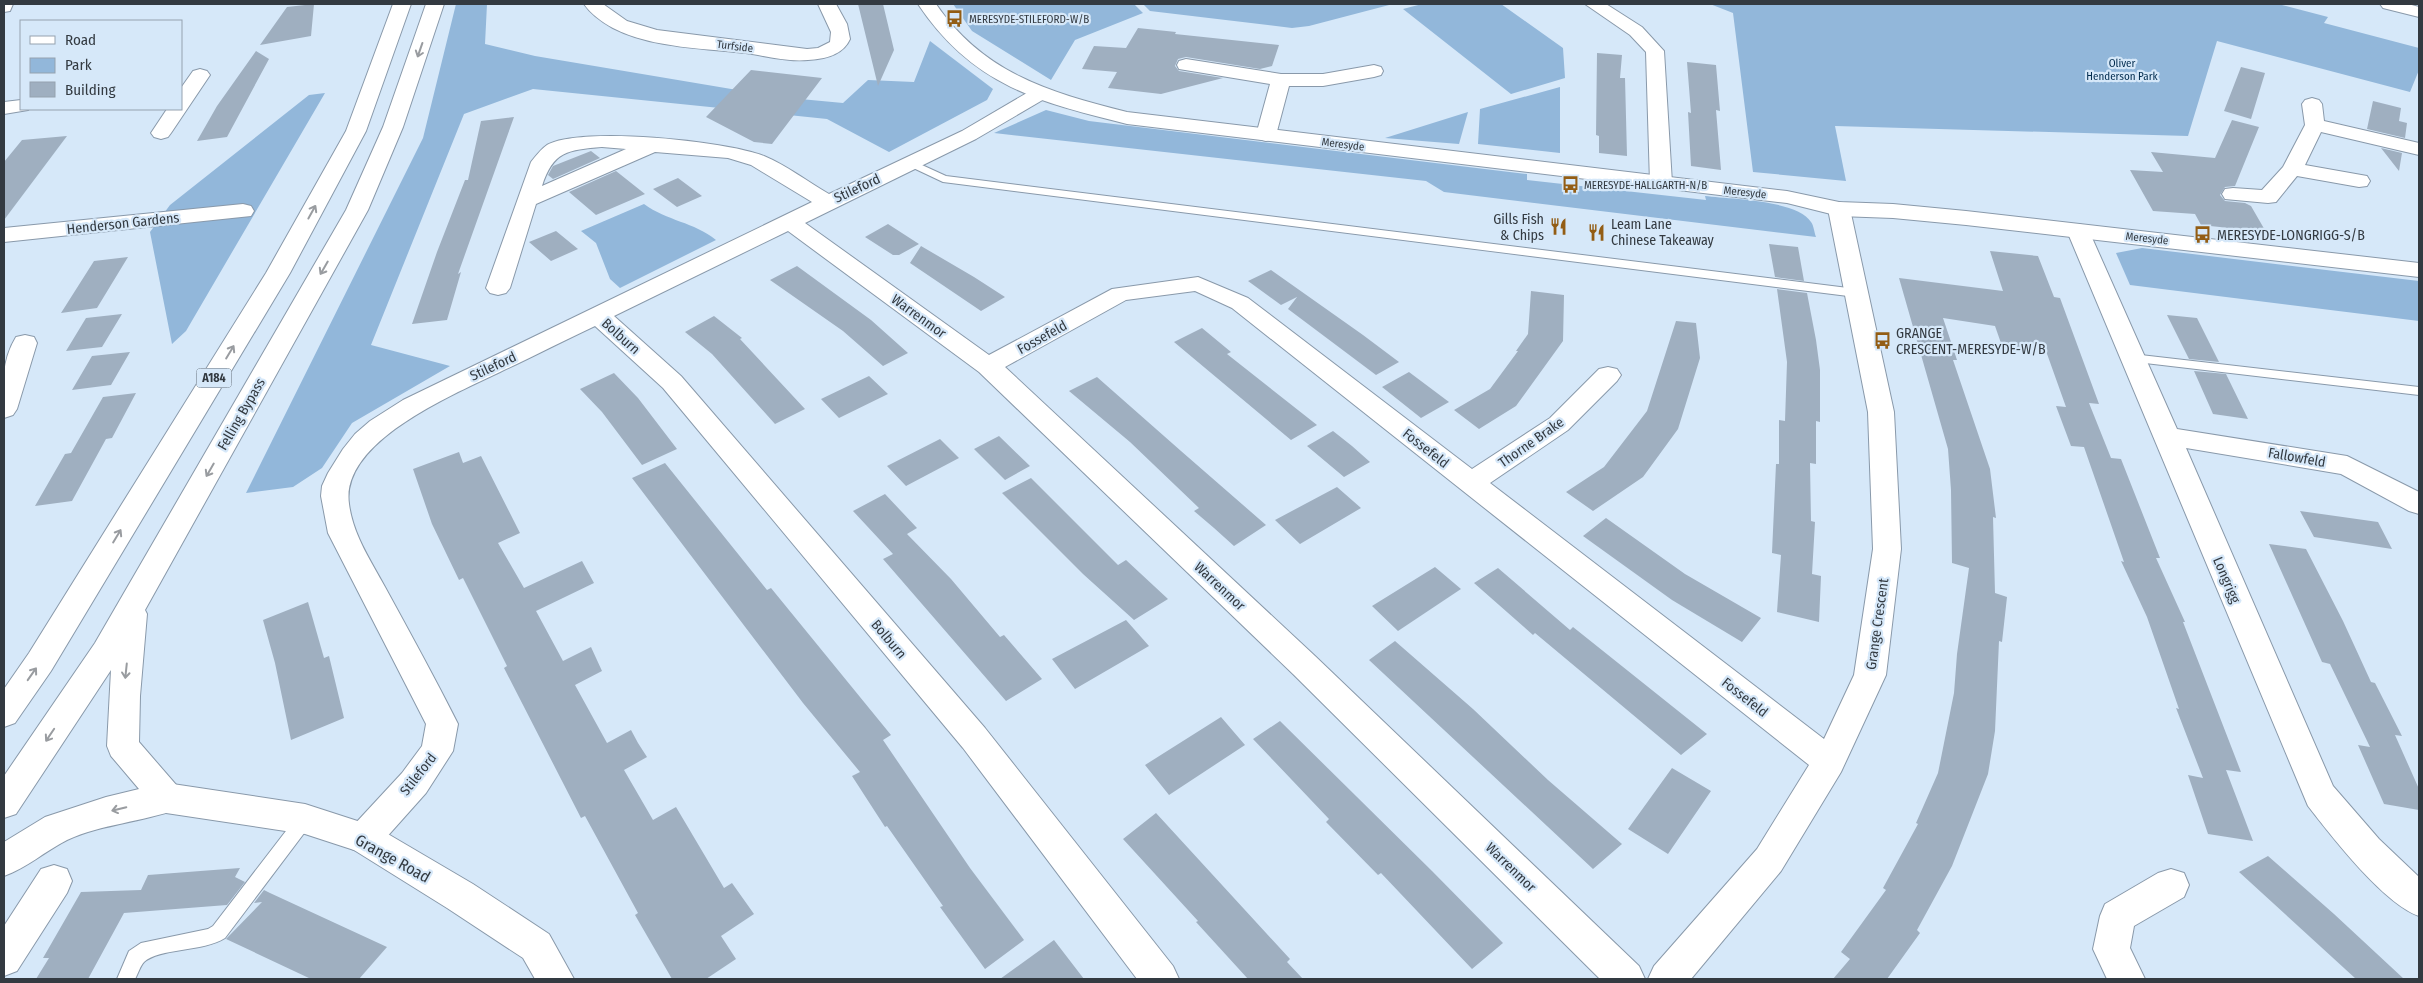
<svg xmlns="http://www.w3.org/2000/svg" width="2423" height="983" font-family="'Fira Sans Condensed',sans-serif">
<rect width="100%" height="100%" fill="#d6e8f9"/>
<path fill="#92b7da" d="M456,4H487L485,44L535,56L779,97L843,103L868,80L914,82L930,41L993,89L987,100L889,152L827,119L533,89L464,114L371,345L450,366L352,423L322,468L293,487L246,493L423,138Z
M953,4H1134L1143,13L1075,40L1051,80L972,31Z
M1143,4H1393L1309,26L1292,28L1150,11Z
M1422,4H1501L1563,48L1565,78L1511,94L1403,9Z
M1710,4H2278L2328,17L2324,23L2419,48V70L2410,92L2217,41L2188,136L1835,126L1846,181L1753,172L1733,13Z
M1560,87V153L1478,144L1480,109Z
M325,93L186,331L172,344L150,232L170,205L309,95Z
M1046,110L1089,121L1527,174V180L1706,200L1705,196C1729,199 1798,200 1811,222C1814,226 1814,232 1816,237L1444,192L1426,181L994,133Z
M1468,112L1459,144L1385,138Z
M644,204C667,221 694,222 716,240L620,288L610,279L596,243L581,231Z
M2142,248L2419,281V321L2130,285L2116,253Z"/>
<path fill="#9fafc0" d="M314,4L311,36L260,45L287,7Z
M858,4H883L894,50L878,86Z
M1138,28L1176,32L1175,34L1279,45L1272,66L1260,69L1186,57L1178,59L1175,66L1179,71L1223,78L1161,94L1108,88L1117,72L1082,69L1094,46L1126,48Z
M256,51L269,59L227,137L197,141L217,106Z
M1597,53L1622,55L1620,78H1625L1627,156L1599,153V136L1596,135Z
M1687,62L1716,65L1720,111L1716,110L1721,170L1691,166L1688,112L1691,113Z
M2241,67L2265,73L2251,119L2224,111Z
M751,70L822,78L772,144L754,142L706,117Z
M2373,101L2401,108L2399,121L2407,123L2405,138L2367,129Z
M514,117L458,274L461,272L447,320L412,324L437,252L465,180H468L481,121Z
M2232,120L2259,127L2235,186L2225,187L2220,195L2225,201L2245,203L2251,206L2266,232L2201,225L2195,214L2153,211L2130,170L2163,172L2151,152L2215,158Z
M67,136L4,220V162L22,140Z
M2381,148L2402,153L2399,171Z
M591,151L600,158L553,179L548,175L553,166Z
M616,171L645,194L596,215L569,192Z
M678,178L702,196L677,207L653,189Z
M888,224L919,244L899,255H893L865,237Z
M556,231L578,249L551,261L529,242Z
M1769,244L1798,247L1804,281L1775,277Z
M921,246L974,277L1005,297L981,311L910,263Z
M1990,251L2038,256L2054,297L2060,298L2099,404L2089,403L2111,458L2121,459L2160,558H2156L2185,622H2183L2241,772L2226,770L2253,841L2208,834L2188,775L2203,778L2176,708L2179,709L2147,617L2121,561L2124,562L2084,447L2071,446L2056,406L2066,407L2046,351L2002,346L1995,326L1943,318L1957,360H1953L1990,469L1996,518L1993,517L1995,593L2007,597L2002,642L1999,641L1995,731L1988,774L1952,866L1917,930L1920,933L1887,979H1833L1850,959L1841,952L1886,890L1883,888L1918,824L1916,823L1938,773L1954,693L1957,654L1969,568L1952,563L1951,490L1948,449L1899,278L2003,291Z
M128,257L97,308L61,313L94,261Z
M797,266L871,320L908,353L883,366L843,331L770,280Z
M1271,270L1363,335L1399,362L1376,375L1288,309L1297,297L1281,305L1248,281Z
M1777,289L1807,293L1816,340L1820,370V422L1816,421V464L1810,463L1811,521L1815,522L1812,574L1821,576L1819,622L1777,612L1781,555L1772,553L1776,464H1779V420L1785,421L1787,362Z
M1531,291L1564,295L1563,341L1516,406L1479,429L1454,410L1490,389L1518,351H1516L1528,334Z
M122,314L102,347L66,351L86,318Z
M2167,315L2197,318L2219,362L2189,359Z
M714,316L742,338L740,339L805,409L775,424L712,354L685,332Z
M1676,321L1696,323L1700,358L1678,429L1643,477L1593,511L1566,492L1604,467L1647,411Z
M1202,328L1231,352L1227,354L1317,425L1291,440L1174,342Z
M130,352L111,385L72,390L92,356Z
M2194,371L2226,374L2248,419L2213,414Z
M1409,372L1449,402L1421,418L1382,387Z
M614,373L638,398L677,449L642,465L602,412L580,389Z
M869,376L888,394L839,418L821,399Z
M1097,377L1181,451L1266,525L1234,546L1214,528L1194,511L1199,508L1130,442L1069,391Z
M136,393L112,438L106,439L72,501L35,506L65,454L71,453L103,397Z
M1333,431L1352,446L1370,462L1344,477L1307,446Z
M999,436L1030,466L1005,480L974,449Z
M940,439L959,458L906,486L887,466Z
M459,452L463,463L481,456L520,533L498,543L524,588L582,561L594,583L536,611L563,661L591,647L602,671L575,685L607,743L631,730L638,743L647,757L624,770L653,820L676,807L724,888L732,883L754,914L721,936L736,959L706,979H672L635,915L638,913L585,816L581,818L504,668L507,666L463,578L459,580L432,524L413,469Z
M665,463L767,590L771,588L891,735L883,740L970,868L1024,940L985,969L940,907L943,906L887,826L885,827L852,776L860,772L803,703L632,478Z
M1031,478L1118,565L1126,560L1168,599L1134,620L1083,574L1002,493Z
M1337,487L1361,508L1300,544L1275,520Z
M885,494L917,528L907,534L951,579L1000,637L1004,635L1042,679L1006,701L883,559L893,554L853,511Z
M2300,511L2378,522L2392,549L2314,537Z
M1606,518L1685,574L1761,618L1742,642L1672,600L1583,536Z
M2269,544L2306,549L2343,621L2371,682L2375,683L2402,736L2395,735L2419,789V810L2384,804L2358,745L2370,747L2330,664L2322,662Z
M1435,567L1461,589L1398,631L1372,606Z
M1498,568L1570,630L1573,627L1707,734L1681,755L1535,633L1533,635L1474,583Z
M308,602L324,658L329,656L344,718L291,740L275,663L263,620Z
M1126,620L1149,646L1075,689L1052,659Z
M1395,641L1473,709L1548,780L1622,844L1593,869L1369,660Z
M1221,717L1245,745L1169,795L1145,765Z
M1280,721L1432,871L1503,943L1472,969L1381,873L1378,875L1326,822L1329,819L1253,739Z
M1672,768L1711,791L1668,854L1628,829Z
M1156,813L1290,959L1287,962L1303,979H1248L1196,922L1198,921L1123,839Z
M2268,856L2334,914L2404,979H2356L2239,872Z
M240,868L235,877L245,882L227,905L124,913L88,979H36L49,958H43L81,892L141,890L148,875Z
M264,890L270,893L387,947L359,979H311L226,939L262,902L254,903Z
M1054,940L1084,979H1000Z"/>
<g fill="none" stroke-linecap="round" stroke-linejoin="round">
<defs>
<path id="lane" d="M911,160L946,176L1856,289L1862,293L1856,297L943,182L907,165V161Z
M2132,354L2419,387V395L2128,361L2126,358L2128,355Z
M305,811L311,814L314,819L311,824L225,938C203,952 159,948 144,962C140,966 138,974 135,979H117L129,951L141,943L208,929L213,926L299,814Z"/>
<path id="street" d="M4,4H13L10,11L4,12Z
M584,4H603L627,21L657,30L807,49L818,48L830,42L831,32L818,4H836L847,24L850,39C843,55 825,59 808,60C790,62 770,57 752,54C707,48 654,49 613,28C602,22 591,14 584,4Z
M1585,4H1606L1642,27L1664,51L1672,183L1669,188L1661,189L1653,188L1650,183L1646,52L1630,35Z
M2380,4H2408L2419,7V17L2383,8Z
M1186,59L1281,74H1323L1374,65L1381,67L1383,71L1381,75L1374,77L1323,86H1289L1276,135L1273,139L1266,141L1259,139L1256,135L1270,84L1179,69L1177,65L1179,61Z
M200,69L207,71L210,75L171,133L168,137L161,139L154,137L151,133L167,109H181V88L193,71Z
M1039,88L1046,90L1049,94L1046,98L976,139L805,223L989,355L1112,289L1198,277L1248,298L1472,469L1550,418L1599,369L1608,367L1617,369L1621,375L1617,381L1568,430L1490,483L1824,739L1854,675L1873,549L1868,412L1828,209L1831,204L1839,202L1847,204L1850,209L1894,412L1901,549L1886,675L1841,772L1781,871L1691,979H1648L1654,966L1757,849L1809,765L1232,308L1195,291L1126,300L1005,367L1315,656L1639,966L1645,979H1600L1293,674L979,372L788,231L614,316L681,376L985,728L1173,966L1179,979H1137L963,748L663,388L595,326C563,341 532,357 500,372C455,394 340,441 349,504C353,535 371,561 385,587C410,633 435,678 458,724L453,751L426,793L376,849L364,854L352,849L347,838L352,827L402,773L422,746L426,724L328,533L321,496L322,486L328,473L343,449L355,434L370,421L403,400L812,202L751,165L728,158L655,152L536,204L510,288L506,293L498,295L490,293L486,288L531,162C535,157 541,149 547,145C582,126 725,141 764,156C786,165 808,182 829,194L962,131L1032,90ZM602,147L626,149L542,186C553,151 568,150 602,147Z
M2312,98L2319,100L2322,104L2324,121L2419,143V155L2321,132L2305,165L2367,176L2370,181L2367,186L2359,187L2297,176L2276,202L2268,203L2225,199L2222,194L2225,189L2233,188L2262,190L2283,167L2305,125L2302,104L2305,100Z
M21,100V109H29L28,110L4,114V102Z
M243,204L251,206L254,211L251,216L4,242V228Z
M2078,224L2086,226L2089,231L2177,429L2347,456L2419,492V514L2409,511L2341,474L2186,448L2333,786L2379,839L2419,877V916C2384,904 2332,837 2308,806L2067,231L2070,226Z
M25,335L34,337L37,343L17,409L13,415L4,418C2,391 1,361 16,337Z
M54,865L67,869L72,881L67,893L17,971L4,976V926L41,869Z
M2171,869L2184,873L2189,885L2184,897L2134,926L2130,948L2145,979H2107L2093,949L2100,916L2105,904L2158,873Z"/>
<path id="secondary" d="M918,4H936C983,73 1050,93 1127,112L1787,191L1839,202L1893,204L1966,211L2419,263V277L1966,225L1893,218L1839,216L1787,203L1127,124C1038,102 972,85 918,4Z
M166,783L305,804L376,827L473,884L549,934L574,979H535L523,958L447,908L354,850L305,834L166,813L154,809L149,798L154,787Z"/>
<path id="highway" d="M393,4H411L366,131L290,273L51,671L15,723L4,727V689L29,653L266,273L346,131Z
M426,4H444L403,127L368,210L145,610L147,614L140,696L139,742L178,787L183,798L178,809C142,822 102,824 67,840C45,851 27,868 4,876V842L45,817L106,797L139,789L111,756L107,746L111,670L16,814L4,818V776L95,643L346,210L383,127Z"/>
</defs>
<use href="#lane" stroke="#8999aa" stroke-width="2"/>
<use href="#street" stroke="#8999aa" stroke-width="2"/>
<use href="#secondary" stroke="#8999aa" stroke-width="2"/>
<use href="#highway" stroke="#8999aa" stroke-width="2"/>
<use href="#lane" fill="#fff" fill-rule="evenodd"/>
<use href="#street" fill="#fff" fill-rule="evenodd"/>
<use href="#secondary" fill="#fff" fill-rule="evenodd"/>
<use href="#highway" fill="#fff" fill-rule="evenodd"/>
</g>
<defs><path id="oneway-shaft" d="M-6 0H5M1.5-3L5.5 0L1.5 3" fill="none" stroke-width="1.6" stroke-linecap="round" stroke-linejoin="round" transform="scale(1.25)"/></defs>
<g stroke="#999ca0">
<use href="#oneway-shaft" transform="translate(420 50) rotate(109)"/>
<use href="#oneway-shaft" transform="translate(312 212) rotate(-61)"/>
<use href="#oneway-shaft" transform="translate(324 268) rotate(120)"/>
<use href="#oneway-shaft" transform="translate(230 352) rotate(-59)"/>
<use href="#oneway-shaft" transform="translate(210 470) rotate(120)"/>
<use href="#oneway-shaft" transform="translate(117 536) rotate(-59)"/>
<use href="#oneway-shaft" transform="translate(126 671) rotate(96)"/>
<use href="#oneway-shaft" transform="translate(32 674) rotate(-55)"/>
<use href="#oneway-shaft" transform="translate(50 735) rotate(124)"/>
<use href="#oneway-shaft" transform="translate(119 809) rotate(167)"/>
</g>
<defs>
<symbol id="bus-bare" viewBox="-9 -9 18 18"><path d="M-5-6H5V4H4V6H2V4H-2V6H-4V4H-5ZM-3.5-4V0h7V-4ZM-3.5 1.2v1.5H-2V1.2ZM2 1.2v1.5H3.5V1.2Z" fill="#935d14" stroke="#d6e8f9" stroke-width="2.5" paint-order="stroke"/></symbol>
<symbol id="restaurant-bare" viewBox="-9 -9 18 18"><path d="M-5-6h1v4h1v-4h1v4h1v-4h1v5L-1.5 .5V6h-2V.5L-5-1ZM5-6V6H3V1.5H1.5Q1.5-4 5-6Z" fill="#935d14" stroke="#d6e8f9" stroke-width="2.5" paint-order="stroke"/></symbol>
</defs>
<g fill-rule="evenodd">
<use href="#bus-bare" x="942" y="6" width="25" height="25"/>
<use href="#bus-bare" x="1558" y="172" width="25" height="25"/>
<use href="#restaurant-bare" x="1546" y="214" width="25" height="25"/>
<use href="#restaurant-bare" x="1584" y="220" width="25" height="25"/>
<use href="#bus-bare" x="2190" y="222" width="25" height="25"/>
<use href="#bus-bare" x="1870" y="328" width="25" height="25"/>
</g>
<g text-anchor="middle" stroke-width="4.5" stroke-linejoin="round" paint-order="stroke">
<g font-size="11" fill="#333a41" stroke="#d6e8f9" text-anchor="start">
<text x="969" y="23">MERESYDE-STILEFORD-W/B</text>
<text x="1584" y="189">MERESYDE-HALLGARTH-N/B</text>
</g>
<g font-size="11" fill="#333a41" stroke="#d6e8f9">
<text transform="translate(735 46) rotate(7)" y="4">Turfside</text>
<text transform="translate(1343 144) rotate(7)" y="4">Meresyde</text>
<text transform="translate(1745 192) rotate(6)" y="4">Meresyde</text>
<text transform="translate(2147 238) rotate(6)" y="4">Meresyde</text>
</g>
<g font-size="11" fill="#002b4d" stroke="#d6e8f9">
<text x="2122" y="67">Oliver<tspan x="2122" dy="13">Henderson Park</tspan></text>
</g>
<rect fill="#d6e8f9" stroke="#646e78" stroke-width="1" x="196.5" y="368.5" width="35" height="19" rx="4"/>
<g font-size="12" font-weight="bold" fill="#333a41">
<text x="214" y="382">A184</text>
</g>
<g font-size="14" fill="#333a41" stroke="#d6e8f9">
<text transform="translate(857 188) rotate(-25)" y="5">Stileford</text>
<text transform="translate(123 223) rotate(-6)" y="5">Henderson Gardens</text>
<text transform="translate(919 316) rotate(36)" y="5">Warrenmor</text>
<text transform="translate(621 336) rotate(42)" y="5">Bolburn</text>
<text transform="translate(1042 337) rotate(-29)" y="5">Fossefeld</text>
<text transform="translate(493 366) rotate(-25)" y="5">Stileford</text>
<text transform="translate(241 414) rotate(-60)" y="5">Felling Bypass</text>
<text transform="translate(1531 442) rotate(-35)" y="5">Thorne Brake</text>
<text transform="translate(1426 448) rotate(38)" y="5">Fossefeld</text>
<text transform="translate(2297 457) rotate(10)" y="5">Fallowfeld</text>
<text transform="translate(2227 580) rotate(67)" y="5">Longrigg</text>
<text transform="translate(1220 586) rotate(43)" y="5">Warrenmor</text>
<text transform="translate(1877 624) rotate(-82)" y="5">Grange Crescent</text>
<text transform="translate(889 639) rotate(50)" y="5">Bolburn</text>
<text transform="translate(1745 697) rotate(38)" y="5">Fossefeld</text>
<text transform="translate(418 774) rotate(-52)" y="5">Stileford</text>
<text transform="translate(1511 867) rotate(44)" y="5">Warrenmor</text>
</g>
<g font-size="14" fill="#333a41" stroke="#d6e8f9" text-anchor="start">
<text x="1544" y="224" text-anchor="end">Gills Fish<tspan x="1544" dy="16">&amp; Chips</tspan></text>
<text x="1611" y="229">Leam Lane<tspan x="1611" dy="16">Chinese Takeaway</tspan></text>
<text x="2217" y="240">MERESYDE-LONGRIGG-S/B</text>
<text x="1896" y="338">GRANGE<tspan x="1896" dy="16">CRESCENT-MERESYDE-W/B</tspan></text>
</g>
<g font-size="16" fill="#333a41" stroke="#d6e8f9">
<text transform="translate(393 858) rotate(29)" y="6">Grange Road</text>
</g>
</g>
<rect width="2423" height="983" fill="none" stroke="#333a41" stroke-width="10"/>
<rect x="20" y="20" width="162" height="90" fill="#d6e8f9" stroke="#95a2af"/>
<rect x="30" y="36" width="25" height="8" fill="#ffffff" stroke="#95a2af"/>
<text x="65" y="45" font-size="15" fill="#333a41">Road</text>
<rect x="30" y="58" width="25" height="15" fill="#92b7da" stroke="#95a2af"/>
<text x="65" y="70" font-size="15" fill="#333a41">Park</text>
<rect x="30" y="82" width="25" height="15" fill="#9fafc0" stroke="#95a2af"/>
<text x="65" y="95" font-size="15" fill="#333a41">Building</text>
</svg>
